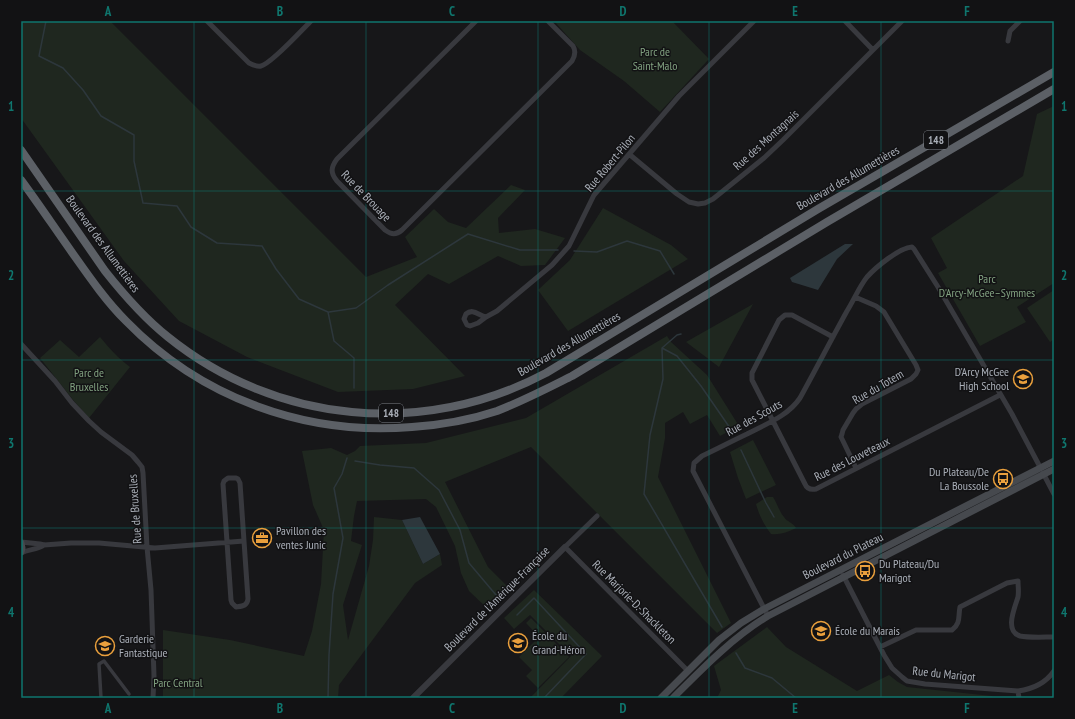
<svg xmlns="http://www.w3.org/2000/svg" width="1075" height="719" font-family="'PT Sans Narrow',sans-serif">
<rect width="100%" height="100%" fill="#171719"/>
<path fill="#1f271f" d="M21,21H110L366,277L417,257L405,237L434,209L448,222L466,228L511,185L525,190L498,218L499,233L535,229L565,238L545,265L521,266L498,256L449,284L428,274L395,305L465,376L413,389L338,392L247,357L179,321L124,261L21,118Z
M556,21H672L709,59L660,112L624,81L580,50L555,22Z
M1054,106V283L1017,307L1026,322L980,346L938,273L947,268L931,238L1023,176L1037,114Z
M603,208L671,245L688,259L568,331L538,290L570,260Z
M1054,290V339L1050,342L1027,308Z
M753,304L719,367L686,342Z
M667,336L671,342L707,375L739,426L720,436L707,415L690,424L683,412L665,423V438L658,477L731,623L717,633L531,447L445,482L488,567L511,590L490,611L469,591L461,573L455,546L436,507L426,499L357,501L354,516L351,541L362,545L343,605L348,640L369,566L373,540L374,517L402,520L423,564L440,554L442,565L415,583L339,685L338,698H163V630L230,640L304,656L312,631L321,584L324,530L313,505L302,451L331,448L347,455L355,451L360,446L426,443L526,418Z
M100,337C109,348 118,358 130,367L89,418L74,401L40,358L60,340L79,357Z
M753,440L776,485L746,499L738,478L730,452Z
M767,497H773C777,503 779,511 784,517C787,522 794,523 796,528C788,532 780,535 771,534C764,525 759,515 756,504Z
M534,590L602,656L561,698H530L571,656L530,615L514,629L504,618Z
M531,618L569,657L538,688L526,676L532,670L519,657L539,637L526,623Z
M767,627L786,647L857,691L889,675L898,682L907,687L992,696L993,698H717L721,690L714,666Z"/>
<path fill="#2d373c" d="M845,244H853L837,259L818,290L792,282L790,278Z
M420,517L440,554L423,564L402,520Z"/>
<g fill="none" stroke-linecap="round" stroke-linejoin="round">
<path stroke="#2d373c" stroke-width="1.5" d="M46,21L39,56L63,68L83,90L101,116L134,135V161L143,203L177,206L191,227L217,243L262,246L276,269L299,299L328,312L334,341L354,358V388
M574,251L597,252L627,241L660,251L674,274
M329,312L356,308L388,285L468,234L520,250H558
M681,334L677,335L662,348L663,379L650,435L644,494L722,627
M662,348L677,356L701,386L730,428
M741,450L766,503L774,517
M355,461L380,465L414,468L439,490L460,530L469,563L496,595
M517,615L534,598L586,654L544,698
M736,653L745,668L772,678L796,698
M328,698L329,655L333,594L343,538L334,488L342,474L347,458"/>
<path stroke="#38393e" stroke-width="3.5" d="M101,698L99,664L104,661L129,694"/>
<path stroke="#38393e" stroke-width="5" d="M207,21L249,63C253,65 257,67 261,66C271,64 302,30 311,21
M476,21L337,159C331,167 330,173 337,181L385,230C392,235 396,235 402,230L572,61C575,56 576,51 573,46L548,21
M845,21L873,50
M1008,41L1010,31L1020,21
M629,154L677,194L689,202L698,204L705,203L713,199L764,158L783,140L902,21
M855,297L876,306L884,312L916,365L918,370L916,374L911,379L862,404L856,409L853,413L843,430L842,434L841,437L843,441L856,468
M486,317C478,315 473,308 466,314L464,319L467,325L470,326L478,323L486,317L497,311L552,265L569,246L594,195L679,96L754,21
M833,337L792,315H785L779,320L752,373V380L805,484C807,489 811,490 816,489L1000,395
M21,344L55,381L72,403L89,421L101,432L132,455L138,462L142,467L143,473L147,547L151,590L154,676L153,698
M1043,473L1054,494
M228,478H236L238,479L240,483L248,599C247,606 243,606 236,607L232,603L231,600L223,484L224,481Z
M597,516L565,547L688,671
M21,542L40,544L44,545L71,543H99L155,548L244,541
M21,553C29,549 37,550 44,545
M843,575L884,655L892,668L902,677L907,681L925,684L1018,691C1033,689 1045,684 1054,671
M768,616L693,471L694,463L702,456C717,449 732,441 747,434C766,424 788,416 800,398C816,369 831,340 847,311C854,300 859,287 867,277C876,267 899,248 912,247L914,249L938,287L1012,414L1040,467
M880,647L916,630H952C961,623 958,617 960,607L1007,583L1018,581C1018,587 1019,591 1018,597C1015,607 1004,631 1020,636C1029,638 1044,637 1054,637
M1018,691L1019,698"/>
<path stroke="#38393e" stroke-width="6" d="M413,698L565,547"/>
<path stroke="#46494e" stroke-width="7" d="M21,543L22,548L21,552
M661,698L719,640L741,623L764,609L1054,461
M673,698C702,669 733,637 768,616L1054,469"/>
<path stroke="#5c6066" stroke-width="8" d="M21,150L105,271C124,295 144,318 168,337C276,424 424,438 546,373L818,209L1054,72
M21,180C38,203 54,227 71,251C88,275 105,300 126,321C201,398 305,436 412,427C441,425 470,420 497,411C523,401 548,388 572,376L827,222L1054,89"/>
</g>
<path fill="none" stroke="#0f766e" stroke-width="1" stroke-opacity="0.55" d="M194,21V698M366,21V698M538,21V698M709,21V698M881,21V698M21,191H1054M21,360H1054M21,528H1054"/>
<defs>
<symbol id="school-ring" viewBox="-11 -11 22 22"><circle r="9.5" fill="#121214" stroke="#eaa03d" stroke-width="1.5"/><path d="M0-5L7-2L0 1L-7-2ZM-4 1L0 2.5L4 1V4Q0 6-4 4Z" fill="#eaa03d"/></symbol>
<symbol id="bus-ring" viewBox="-11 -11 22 22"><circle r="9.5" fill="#121214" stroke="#eaa03d" stroke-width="1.5"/><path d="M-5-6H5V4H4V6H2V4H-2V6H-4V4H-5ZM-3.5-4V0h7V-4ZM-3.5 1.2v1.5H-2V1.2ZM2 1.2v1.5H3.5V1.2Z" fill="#eaa03d"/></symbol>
<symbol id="office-ring" viewBox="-11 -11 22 22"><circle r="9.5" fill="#121214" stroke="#eaa03d" stroke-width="1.5"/><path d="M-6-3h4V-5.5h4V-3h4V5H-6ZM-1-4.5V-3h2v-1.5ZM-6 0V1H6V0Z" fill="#eaa03d"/></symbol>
</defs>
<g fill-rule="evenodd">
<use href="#school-ring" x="1012" y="368" width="22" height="22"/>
<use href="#bus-ring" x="992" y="468" width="22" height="22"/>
<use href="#office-ring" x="251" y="527" width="22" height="22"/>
<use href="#bus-ring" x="854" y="560" width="22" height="22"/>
<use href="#school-ring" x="810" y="620" width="22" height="22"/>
<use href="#school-ring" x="507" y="632" width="22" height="22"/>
<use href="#school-ring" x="94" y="635" width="22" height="22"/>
</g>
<g text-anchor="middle" stroke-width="3" stroke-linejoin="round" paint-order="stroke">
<g fill="#121214" stroke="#7c8087" stroke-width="1">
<rect x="924" y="131" width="24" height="18" rx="3"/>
<rect x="379" y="404" width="24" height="18" rx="3"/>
</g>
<g font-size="11" font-weight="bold" fill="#aaafb8">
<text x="936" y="144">148</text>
<text x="391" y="417">148</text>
</g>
<g font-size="12" fill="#82a281" stroke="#121214">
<text x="655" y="56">Parc de<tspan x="655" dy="14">Saint-Malo</tspan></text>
<text x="987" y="283">Parc<tspan x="987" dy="14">D'Arcy-McGee–Symmes</tspan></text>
<text x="89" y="377">Parc de<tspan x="89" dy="14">Bruxelles</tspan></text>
<text x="178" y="687">Parc Central</text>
</g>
<g font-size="12" fill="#aaafb8" stroke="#121214">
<text transform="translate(766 140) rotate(-42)" y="4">Rue des Montagnais</text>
<text transform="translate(610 163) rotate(-50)" y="4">Rue Robert-Pilon</text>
<text transform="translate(848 178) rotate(-30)" y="4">Boulevard des Allumettières</text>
<text transform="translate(366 196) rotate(46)" y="4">Rue de Brouage</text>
<text transform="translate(103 244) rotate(54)" y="4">Boulevard des Allumettières</text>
<text transform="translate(569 344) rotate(-30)" y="4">Boulevard des Allumettières</text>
<text transform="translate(878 387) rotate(-30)" y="4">Rue du Totem</text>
<text transform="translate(754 418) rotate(-29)" y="4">Rue des Scouts</text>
<text transform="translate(852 459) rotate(-27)" y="4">Rue des Louveteaux</text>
<text transform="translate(135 509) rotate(-94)" y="4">Rue de Bruxelles</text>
<text transform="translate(843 556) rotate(-27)" y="4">Boulevard du Plateau</text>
<text transform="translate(497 599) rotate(-45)" y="4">Boulevard de l'Amérique-Française</text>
<text transform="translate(634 602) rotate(45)" y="4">Rue Marjorie-D.-Shackleton</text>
<text transform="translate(944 674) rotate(6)" y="4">Rue du Marigot</text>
</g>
<g font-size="12" fill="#aaafb8" stroke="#121214" text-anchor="start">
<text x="1009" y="376" text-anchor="end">D'Arcy McGee<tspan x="1009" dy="14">High School</tspan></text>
<text x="989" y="476" text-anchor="end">Du Plateau/De<tspan x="989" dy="14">La Boussole</tspan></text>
<text x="276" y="535">Pavillon des<tspan x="276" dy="14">ventes Junic</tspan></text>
<text x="879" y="568">Du Plateau/Du<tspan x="879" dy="14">Marigot</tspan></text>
<text x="835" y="635">École du Marais</text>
<text x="532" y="640">École du<tspan x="532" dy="14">Grand-Héron</tspan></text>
<text x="119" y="643">Garderie<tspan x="119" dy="14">Fantastique</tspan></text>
</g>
</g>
<rect width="1075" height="719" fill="none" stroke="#121214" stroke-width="44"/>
<rect x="22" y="22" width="1031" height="675" fill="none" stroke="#0f766e" stroke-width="1.5"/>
<g font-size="13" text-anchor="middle" font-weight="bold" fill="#0f766e">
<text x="108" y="16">A</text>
<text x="280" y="16">B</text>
<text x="452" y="16">C</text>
<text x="623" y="16">D</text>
<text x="795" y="16">E</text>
<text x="967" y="16">F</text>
<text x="11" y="111">1</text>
<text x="1064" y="111">1</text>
<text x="11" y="280">2</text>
<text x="1064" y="280">2</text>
<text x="11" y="448">3</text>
<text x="1064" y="448">3</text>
<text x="11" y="617">4</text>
<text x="1064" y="617">4</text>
<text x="108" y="713">A</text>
<text x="280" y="713">B</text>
<text x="452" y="713">C</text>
<text x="623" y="713">D</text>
<text x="795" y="713">E</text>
<text x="967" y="713">F</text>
</g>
</svg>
